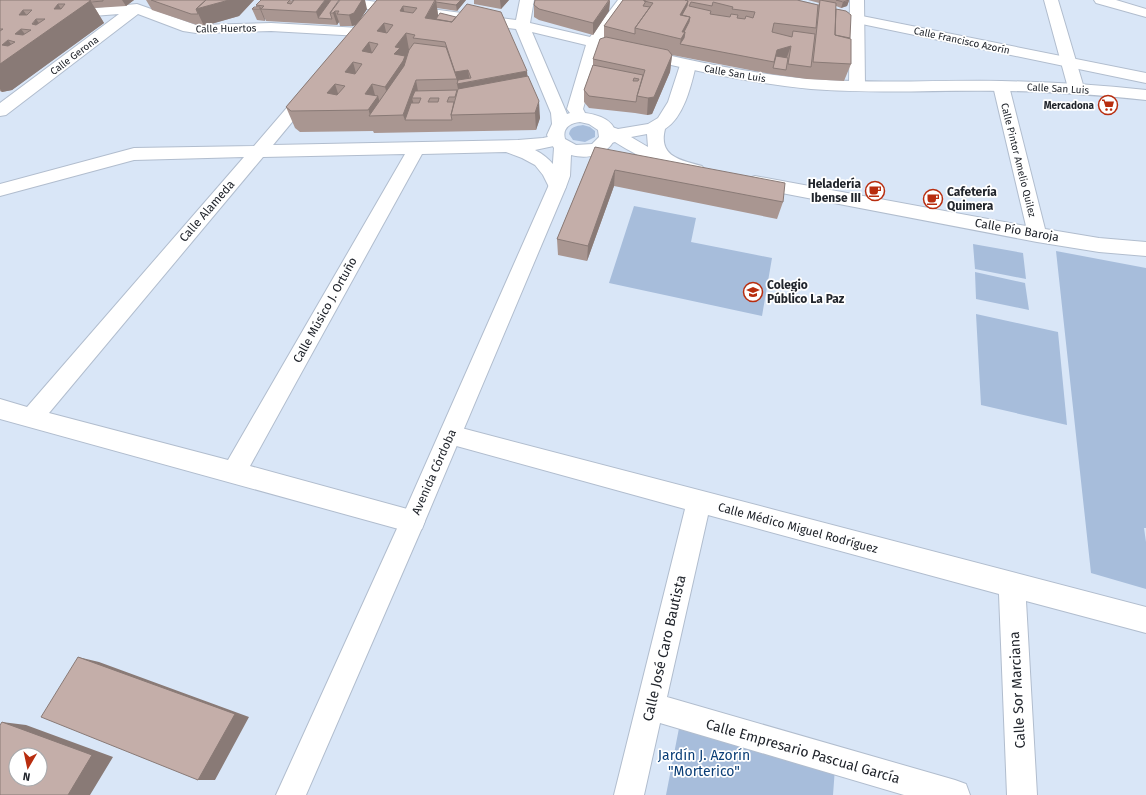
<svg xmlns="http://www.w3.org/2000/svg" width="1146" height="795" font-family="'Fira Sans',sans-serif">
<rect width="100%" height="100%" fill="#d9e6f7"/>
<path fill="#a7bddb" d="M583,125L590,127L595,131V137L585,142L573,140L569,134C570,127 576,126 583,125Z
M634,206L696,218L691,242L772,258L762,316L609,283Z
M973,244L1023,253L1026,279L975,269Z
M1056,251L1146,268V528H1144L1146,542V589L1091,573Z
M975,272L1025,283L1029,310L976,299Z
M976,314L1058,332L1067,425L981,405Z
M680,723L835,768L833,795H666Z"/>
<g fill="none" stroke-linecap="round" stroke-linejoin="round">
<defs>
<path id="street" d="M850,0H864L865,86L863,89L857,91L851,89L849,86Z
M1044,0H1058L1084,88L1082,91L1076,93L1070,91L1068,88Z
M1094,0H1116L1146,9V17L1096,3Z
M137,4L196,25L271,23L360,28L365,29L367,32L365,35L360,36L271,31L196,33L183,31L138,14L6,115L0,116V103L119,14L67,18L62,17L60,14L62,11Z
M688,60L693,62L696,65C691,86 684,117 665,129C658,157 681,160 702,166L705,170L702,174C682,180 632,153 615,142L608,144L602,143L600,139L603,135L601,131L603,127L609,126L618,129L648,124L658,118L668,102L680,65L683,62ZM647,134L648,147L631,137Z
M1001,81L1007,83L1009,86L1045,229L1099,238L1146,242V256L1099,252L1037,242L755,188L749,186L746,182L749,178L755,176L1026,226L993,86L995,83Z
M309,87L315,89L317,92L273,145L518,140L543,138L557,135L563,136L565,140L563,144L535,150C551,158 560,171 566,187L563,191L557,193L551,191L543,175L535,165L522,158L506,152L422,154L250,466L422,513L425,521L422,529L413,533L0,419V399L27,407L244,157L134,160L0,196V184L134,148L254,146L303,89ZM405,154L228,460L49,413L263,157Z
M450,425L1146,607V633L1026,601L1037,795H1007L999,594L708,515L667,697L955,780L966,784L970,795H904L660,723L644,795H614L685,509L442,442L439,435L442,428Z"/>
<path id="secondary" d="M323,0H362L516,20L520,0H534L530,23L590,37L618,0H632L603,40C671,56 740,73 811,79C874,84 938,80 1001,81C1050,82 1098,85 1146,90V100C1098,95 1050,91 1001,91C938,90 874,94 811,89C739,82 669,65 600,48L583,109L585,113C639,120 612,166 571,155L570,176L566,187L425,521L306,795H276L404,513L548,187L552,176L554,148L549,140L547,135L552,124L551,113L516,29L330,4L325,3ZM532,32L586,45L567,109L570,113L567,114ZM580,122L589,124L598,130L599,137L592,144L576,145L565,139C562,128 570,123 580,122Z
M771,0H795L857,15L1146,73V83L857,23L773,3Z"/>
</defs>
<use href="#street" stroke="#b1bdce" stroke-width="2"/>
<use href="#secondary" stroke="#b1bdce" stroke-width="2"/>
<use href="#street" fill="#fff" fill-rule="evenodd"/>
<use href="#secondary" fill="#fff" fill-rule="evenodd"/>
</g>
<path fill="#a99691" d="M0,0H134L126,6L95,8L104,23L12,90L2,92L0,91Z
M146,0H254L239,16L204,26L197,25L152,10Z
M290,0L367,9L359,21L377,0H374H466L457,11L437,8L438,16L528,76L540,118L536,130L374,133L373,131L300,132L295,128L286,107L356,25L352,26H340L339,22L337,25L266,21L264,17L265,21L257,20L252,9L256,7V5Z
M474,0H509L501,9L474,4Z
M610,0L609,11L593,35L539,20L534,17V5Z
M623,0L818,5L819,3L808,0H849L847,6L841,8L836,6V9L850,38L851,64L844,81L807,79L771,74L672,55L670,72L652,114L647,115L635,113L589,108L584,102V90L593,65V59L605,38L604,37V26Z
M595,147L783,202L777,219L614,186L587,261L558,255L557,239Z"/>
<path fill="#897a76" d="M90,0L104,23L12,90L2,92L0,89V64L2,45L8,40L17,52L15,34L21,29L31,42L40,36L19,15L23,10L33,24L36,19L45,32L54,9L58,4L66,17Z
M122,0H134L126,6Z
M229,0H254L239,16L204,26L196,9Z
M325,0H332L318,18L316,12Z
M362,0H365L367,9L357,25L352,26L349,15Z
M436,0L439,22L425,18Z
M461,0H466L457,11L456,5Z
M500,0H509L501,9Z
M610,0L609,11L593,35V23Z
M688,1L685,18L680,15Z
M849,1L847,6L841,8L843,2Z
M403,6L408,27L400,11Z
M260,7L265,19V21L260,9Z
M335,11L339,22L337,25L333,13Z
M690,17L687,34L680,44L682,32Z
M384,23L389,45L377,31Z
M406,33L410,55L391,109L385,87L395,47Z
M369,42L375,64L362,51Z
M791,46L787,57L774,62L777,50Z
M672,55L670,72L652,114L647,115L648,98Z
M353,62L359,84L345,72Z
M468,70L470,82L527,71L529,93L459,94L457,84H458L455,72Z
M416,80L419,97L412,98L415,109L405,120L403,115Z
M335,84L342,106L327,93Z
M372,84L376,99L378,96L384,116H370L365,94Z
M539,101L540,118L536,130L535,113Z
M615,170L614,186L587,261L588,246Z
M78,657L99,662L249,717L215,780H198Z
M2,722L26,725L113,757L90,795H68Z"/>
<path fill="#c4aea9" stroke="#897a76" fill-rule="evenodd" d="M0,0H90V1L0,64V31L3,29H0ZM58,4H65L61,9H54ZM23,10H32L27,15H19ZM36,19H45L36,25L32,24ZM21,29L31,30L23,35L15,34ZM8,40L15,42L8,46L2,45Z
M90,0H103V1L91,2Z
M151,0H206L196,9L198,14H191Z
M206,0H229L196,9Z
M261,0H290L287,3L291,4L294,0H292H325L316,12L261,9L264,6L256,5Z
M331,0H339L330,13L332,19L318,18Z
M340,0H362L354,13L349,15L337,14L339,11H335L333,13H330Z
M377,0H435L425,18L452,22L467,4L501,12L527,71L457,84L458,80L471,78L468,70L455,72L445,42L413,38L415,35L406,33L395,47L400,48L394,54L405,56L403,61L385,87L372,84L365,94L378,96L368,110L291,111L286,107ZM403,6L417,8L413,13L400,11ZM384,23L393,25L387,33L377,31ZM369,42L378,44L372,53L362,51ZM353,62L362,64L355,74L345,72ZM335,84L345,86L337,95L327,93Z
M435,0H461L456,5L436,2Z
M535,0H609L593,23L539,9L534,5Z
M623,0H644V1H646L643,6L650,7L635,28V34L604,26Z
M644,0H685L688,1L680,15L690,17L682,32H685L681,39L635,28L653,3L644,1Z
M685,0H797L818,5L816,28L774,23L772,32L792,37L793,31L815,34L811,67L788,64L791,46L777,50L774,62L680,44L684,38L685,32H684L689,22L690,17L682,15L687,6L688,1ZM691,2L712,6L713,2L733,7L732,9L755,12L753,18L746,16L745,19L737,18L738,15L731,14L730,17L710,14L711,11L689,6Z
M820,0L836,3L835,35L851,39V64L813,62Z
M836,0H849L843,2Z
M254,7H260V9H252Z
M836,9L846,11L851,15L850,38L835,35Z
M440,13L456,17L452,22L436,19Z
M606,37L668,50L672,55L654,97L648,98L637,96L645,70L593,59L600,39Z
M414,43L446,47L457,79L416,80L403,115L369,116L404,66L409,50Z
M776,56L788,58L786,70L773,68Z
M593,65L643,75L637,96L636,102L589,96L584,90ZM634,78L639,79L638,81H633Z
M528,76L539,101L535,113L451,115L458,89Z
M457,90L455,97H449L447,102H454L451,115L452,120H405L411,103H419L421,98H412L415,91ZM430,98H439L438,102H428Z
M595,147L785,183L783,202L615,170L588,246L557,239Z
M78,657L235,714L198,780L41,717Z
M2,722L92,755L68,795H0V725ZM16,755H40V779H16Z"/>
<defs>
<symbol id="supermarket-ring" viewBox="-11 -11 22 22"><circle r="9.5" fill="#fff" stroke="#b82d0f" stroke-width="1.5"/><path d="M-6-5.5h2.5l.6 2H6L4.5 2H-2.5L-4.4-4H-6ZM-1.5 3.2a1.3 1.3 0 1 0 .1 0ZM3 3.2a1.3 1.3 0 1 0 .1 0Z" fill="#b82d0f"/></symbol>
<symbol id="cafe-ring" viewBox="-11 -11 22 22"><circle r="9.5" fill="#fff" stroke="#b82d0f" stroke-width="1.5"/><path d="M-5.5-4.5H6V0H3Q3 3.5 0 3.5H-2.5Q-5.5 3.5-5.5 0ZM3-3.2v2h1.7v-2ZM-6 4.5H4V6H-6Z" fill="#b82d0f"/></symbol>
<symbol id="school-ring" viewBox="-11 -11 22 22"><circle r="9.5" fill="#fff" stroke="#b82d0f" stroke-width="1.5"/><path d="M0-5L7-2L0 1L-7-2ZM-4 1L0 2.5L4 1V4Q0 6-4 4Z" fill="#b82d0f"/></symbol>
</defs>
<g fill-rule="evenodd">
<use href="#supermarket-ring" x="1097" y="94" width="22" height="22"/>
<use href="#cafe-ring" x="864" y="180" width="22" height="22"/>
<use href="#cafe-ring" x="922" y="188" width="22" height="22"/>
<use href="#school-ring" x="742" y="281" width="22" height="22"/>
</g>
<g text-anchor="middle" stroke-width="3.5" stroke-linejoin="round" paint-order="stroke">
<g font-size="10" fill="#21252c" stroke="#fff">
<text transform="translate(226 28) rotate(-1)" y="4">Calle Huertos</text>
<text transform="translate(962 40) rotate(12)" y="4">Calle Francisco Azorín</text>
<text transform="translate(74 55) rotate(-37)" y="4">Calle Gerona</text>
<text transform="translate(735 73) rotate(10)" y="4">Calle San Luis</text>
<text transform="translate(1058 88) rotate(3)" y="4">Calle San Luis</text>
<text transform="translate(1019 160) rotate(76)" y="4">Calle Pintor Amelio Quilez</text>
</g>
<g font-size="10" font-weight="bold" fill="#21252c" stroke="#fff" text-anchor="end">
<text x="1094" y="109">Mercadona</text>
</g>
<g font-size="12" font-weight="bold" fill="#21252c" stroke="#fff" text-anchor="start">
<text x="861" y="188" text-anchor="end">Heladería<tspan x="861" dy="14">Ibense III</tspan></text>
<text x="947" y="196">Cafetería<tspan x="947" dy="14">Quimera</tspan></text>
<text x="767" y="289">Colegio<tspan x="767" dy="14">Público La Paz</tspan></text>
</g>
<g font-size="12" fill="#21252c" stroke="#fff">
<text transform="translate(207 211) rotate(-49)" y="4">Calle Alameda</text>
<text transform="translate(1017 230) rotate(10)" y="4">Calle Pío Baroja</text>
<text transform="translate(325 310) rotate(-61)" y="4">Calle Músico J. Ortuño</text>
<text transform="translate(434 472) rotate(-66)" y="4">Avenida Córdoba</text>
<text transform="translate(798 528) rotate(15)" y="4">Calle Médico Miguel Rodríguez</text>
</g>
<g font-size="14" fill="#21252c" stroke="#fff">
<text transform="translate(664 648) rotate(-77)" y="5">Calle José Caro Bautista</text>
<text transform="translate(1017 690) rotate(-93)" y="5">Calle Sor Marciana</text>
<text transform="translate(803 751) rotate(16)" y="5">Calle Empresario Pascual García</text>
</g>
<g font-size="14" fill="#093d76" stroke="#fff">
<text x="704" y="760">Jardín J. Azorín<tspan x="704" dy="16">"Morterico"</tspan></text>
</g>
</g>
<g transform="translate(28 767) rotate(189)"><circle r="19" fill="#ffffff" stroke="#a6a8ab"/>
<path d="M0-3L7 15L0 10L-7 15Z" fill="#b82d0f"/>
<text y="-6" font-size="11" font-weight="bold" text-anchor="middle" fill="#21252c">N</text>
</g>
</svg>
